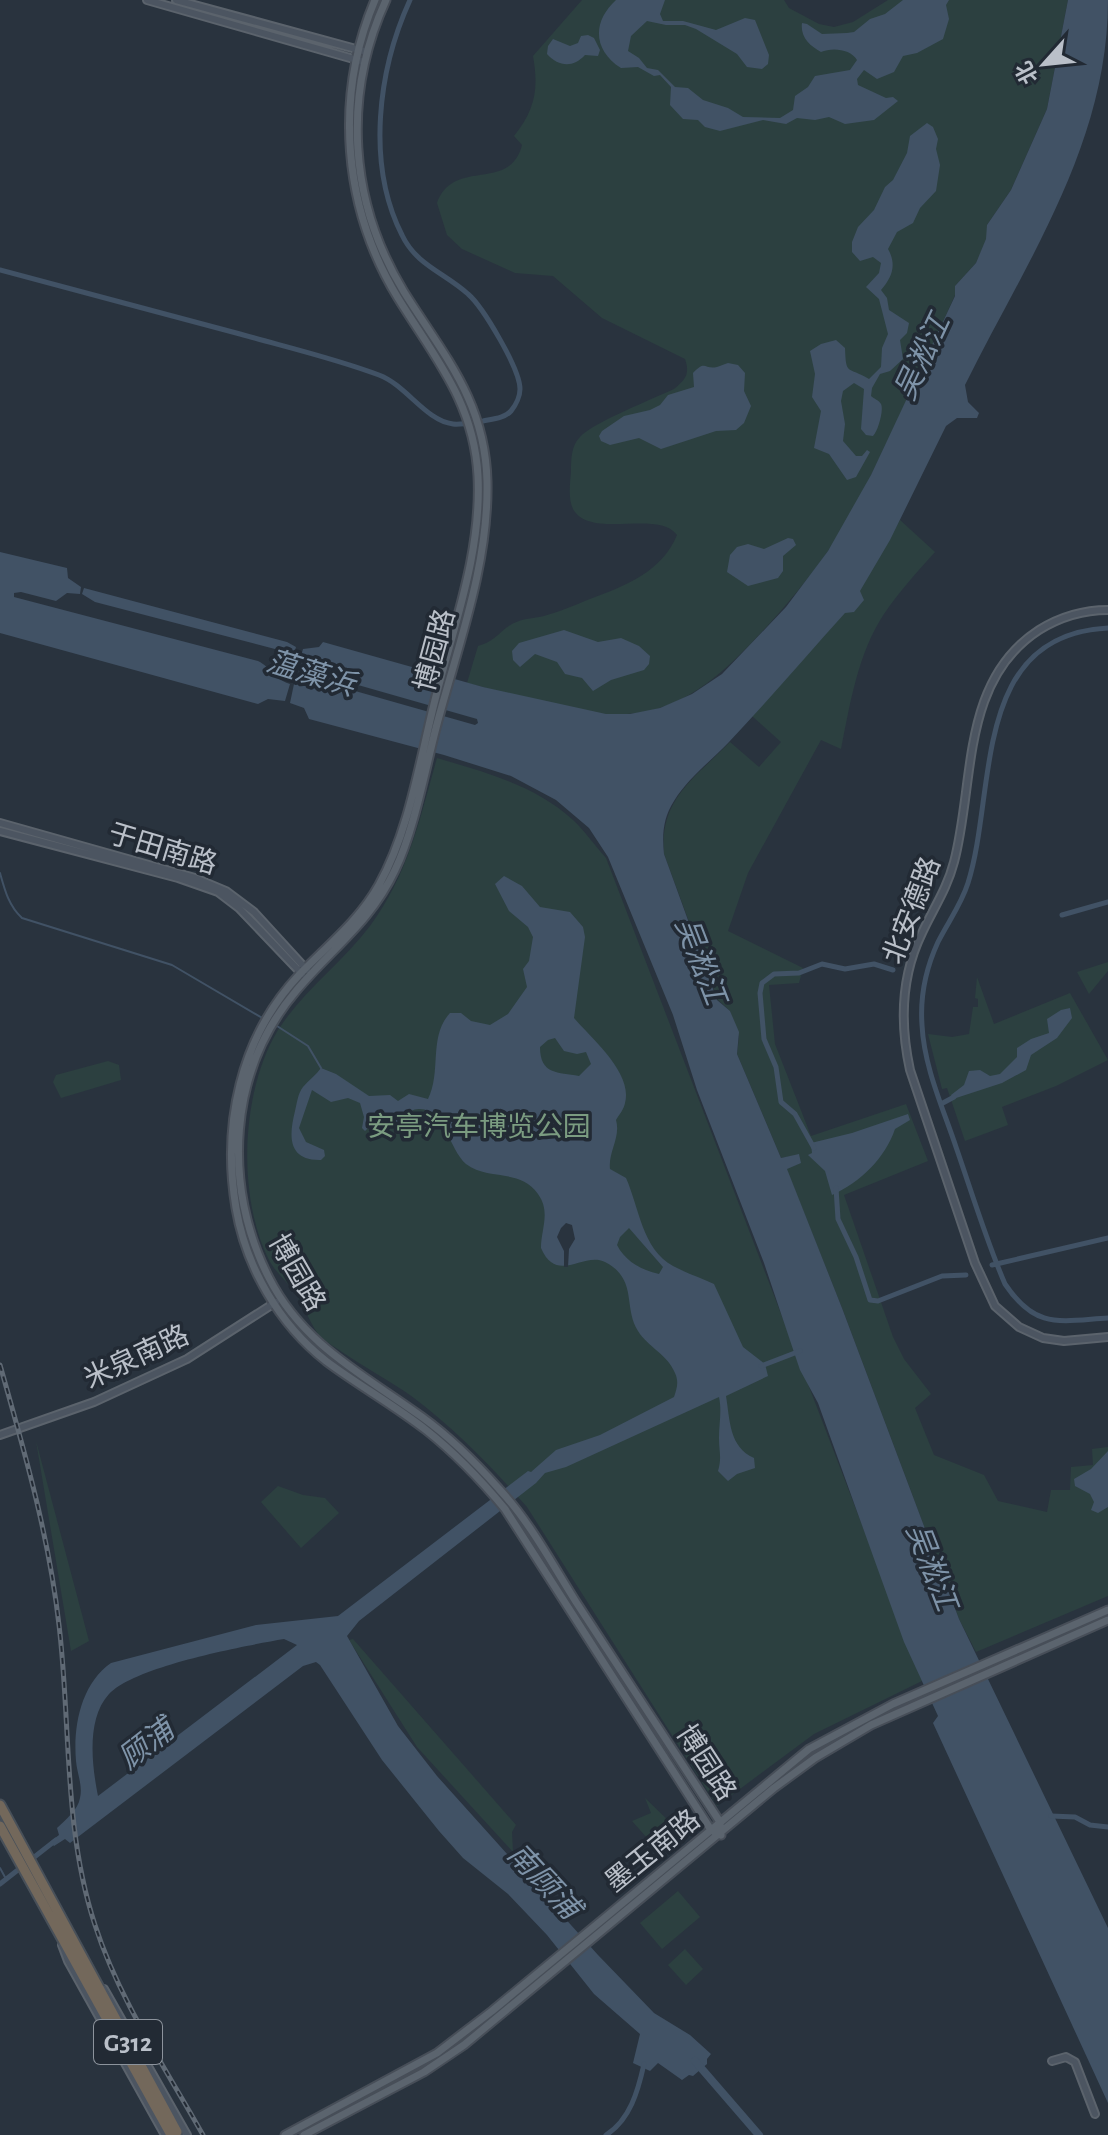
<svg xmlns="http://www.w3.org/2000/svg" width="1108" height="2135" font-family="'Alegreya Sans','Noto Sans SC',sans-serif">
<rect width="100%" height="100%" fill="#29333e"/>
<path fill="#2c4040" d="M582,0H784L789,8L819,24L834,27L853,22L888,0H1068L1047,109L1011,190L987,225V239L976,263L955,286V295C932,347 908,399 883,450C867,484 850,520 828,551C806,582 781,612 755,639C720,676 681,711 627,714C580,717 514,694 467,683L478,646C499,640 501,627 519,621C527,618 536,618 544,616C559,612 575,605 590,599C625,586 662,572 677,535C658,509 590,540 573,509C568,499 570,483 571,472C571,460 571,446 580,437C594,422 653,399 674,389C686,379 690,374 685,359L602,318L553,276L515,273L462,249L447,235L437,203C454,157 510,193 522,145L514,136C535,110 539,89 533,56Z
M900,520L935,552C917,572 899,592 884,614C858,653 850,704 841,749L821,740L748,873L728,931L803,968L799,983L769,985L775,1044L811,1136L906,1104L928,1161L844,1195L893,1337L904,1359L931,1394L915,1408L934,1455L984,1475L998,1501L1047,1512L1051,1490H1070L1071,1467L1093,1465L1092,1449L1108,1447V1596L976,1652L959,1619L842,1308L786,1168L800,1163L799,1155L781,1158L737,1054L739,1037L730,1011L718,1000L664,854C659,799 695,778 730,742L759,767L781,742L752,716L845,612Z
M437,758C484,772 535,785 573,820C585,831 595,846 606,858L922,1681L814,1734L717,1806L527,1507C493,1468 455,1429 414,1398C391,1381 365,1368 342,1352C335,1347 324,1341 318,1334C309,1321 304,1305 294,1292C286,1280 274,1271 268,1258C237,1194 241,1091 278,1030C303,991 342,963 370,926C408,875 420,818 437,758Z
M1108,962V971L1089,994L1077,972Z
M977,977L994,1024L1070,993L1108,1060L1056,1086L1002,1107L1008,1125L965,1141L947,1088L942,1089L928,1034L952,1037L969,1034L973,1007H978V999L975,998Z
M108,1061L119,1065L121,1080L61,1098L53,1082L56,1075Z
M36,1441L89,1641L71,1651Z
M278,1486L303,1495L325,1498L339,1513L301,1548L261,1502Z
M353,1639L516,1825L512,1832L513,1852L417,1747L349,1640Z
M645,1798L673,1825L656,1848L632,1821L651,1813Z
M678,1891L700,1917L662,1949L640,1923Z
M685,1949L703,1969L686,1985L668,1965Z"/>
<path fill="#415265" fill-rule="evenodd" d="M616,0H665L660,14L663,21H683L716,30L745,18L755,20L769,55L768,64L762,69L747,67L737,54L696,29L685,25H666L647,21L631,36L628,51L639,58L647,68L658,70L675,87L688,88L703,100L728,108L743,117L780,118L793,110L795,96L808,87L815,76L850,70L857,60C851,49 832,47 821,52C810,46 800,37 802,23L807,24L822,34L847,33L854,32L870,19L885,14L903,0H949L946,5L949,19L943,39L917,53L903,56L894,72L877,79L864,70L857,79L858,85L886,98L893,97L898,101L874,120L845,124L829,117L815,120L797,118L786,124L763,120L720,131L705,127L698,120L683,119L670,105L671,87L660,75L654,76L638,67L621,68C593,50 592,22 616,0Z
M1068,0H1108C1108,144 1027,260 965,385L968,402L979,413L977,418H957L946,426L890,540L860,591L864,600L854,612L845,613C806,656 769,700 729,742C711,761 687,779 674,801C663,818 662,835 664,854L717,1000L730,1011L739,1032L737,1054L781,1158L799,1154L801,1163L787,1169L842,1308L959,1619L1108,1928V2103L933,1723L938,1716L904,1642L818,1403L800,1370L764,1263L697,1090L673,1015L608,857L589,828L556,800L511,776L444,755L309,719L304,708L290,703L294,684L314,686L320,681L475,725L478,723L477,719L316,673L315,664L301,656L303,649L319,647L323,642L483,687L606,714H630L660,708L692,694L722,674L786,607L828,551L871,475L955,296V286L976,263L986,239L987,225L1011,190L1047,109Z
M588,35L594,38L600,50L598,56L585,55C573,68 559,67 547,54L548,46L553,39L570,46L578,43L581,36Z
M927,123L933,127L938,139L936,149L940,165L936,191L920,208L913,223L897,232L888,249C897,265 892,277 881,290L887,298L889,310L909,323L907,333L900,340L903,359L890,371L880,374L872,388L871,396C874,399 879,400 881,404C884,410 878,431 873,436L866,435L861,429L864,389L854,383L843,391L841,401L845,424L843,441L856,456H862L867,450L870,452L856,477L847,480L829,454L814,448L821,411L812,397L815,374L810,351L821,344L836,340L845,348C846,376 847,366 869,379L881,367L882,348L888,334L879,299L866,287L879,273L881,263L873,257L860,261L852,252V242L858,227L874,210L885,187L893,180L907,153L910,136Z
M728,363L738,365L745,373L744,391L751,406L744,423L736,430L716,431L661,449L639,438L610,445L601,441L599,436L602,431L624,416L650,410L660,405L668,395L694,387L693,373C706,359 704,370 717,367C721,366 724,364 728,363Z
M788,538L793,539L796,545L783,556V571L778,578L748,586L727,572L730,555L737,547L748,544L764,549Z
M0,552L67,568L68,578L81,587L80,594L67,593L56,601L21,592L14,593V597L258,661C272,668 270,677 290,684L285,701L268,699L258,704L0,633Z
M84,588L287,642L296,647L294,654L95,602L82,594Z
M564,630L598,642L621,638L639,646L650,656L649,664L644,670L611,680L593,691L582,678L565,674L557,662L535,654L520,667L513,660L512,651L519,643Z
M504,876L522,886L540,907L570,912L583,927L585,937L574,1018C592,1039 633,1073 625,1103C624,1109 619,1115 616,1120C621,1137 608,1152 610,1169L626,1178C639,1207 642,1249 673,1266C686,1273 701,1278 714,1284L743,1347L765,1364L768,1376L726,1396C730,1420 729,1447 754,1458L755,1468L737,1474L728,1481L718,1471C722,1458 719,1451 719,1438C719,1424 722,1411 719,1397L566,1467L545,1473L536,1483L359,1621L347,1636L398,1726L437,1776L598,1955L654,2013L690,2035L711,2054L707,2059V2064L693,2076L689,2075L682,2080L658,2063L650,2071L633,2063L640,2034L594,1994L547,1935L508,1894L463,1858L439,1831L382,1760L320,1665L316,1662L303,1666L70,1843L65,1839L54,1846L50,1842L59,1835L57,1828C65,1820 78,1810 80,1798C83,1786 77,1773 76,1761C73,1726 81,1684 111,1663L256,1625L338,1616L528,1471L531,1472L556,1450L600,1435L674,1397C677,1388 679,1382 675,1373C668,1355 648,1347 638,1331C623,1307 638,1279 605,1262C583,1251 557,1285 541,1248C541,1229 551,1212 538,1194C520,1168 488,1181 466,1164C449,1149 445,1110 420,1109C407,1108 405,1122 393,1123C388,1124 381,1121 375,1121L365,1131L362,1128L364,1117L360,1103L348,1098L331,1102L312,1090L299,1128L306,1142L324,1150L325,1156L321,1160C287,1161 289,1135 295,1111C297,1103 298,1093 303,1087C309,1080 316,1075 321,1068L336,1074L369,1096L390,1095L398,1101L409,1094L428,1099C442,1071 428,1037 450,1013H461L471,1021L490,1025L508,1014L527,987L523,969L529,961L533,937L528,927L509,911L495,884ZM555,1038L564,1051L577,1054L586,1052L591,1064L579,1076C558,1072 540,1075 540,1047L548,1040ZM629,1228L663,1267L659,1274C641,1270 625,1261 617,1245L620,1237ZM284,1639L297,1645L98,1796C92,1766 86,1719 109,1694C135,1666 244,1646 284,1639Z
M1070,1008L1072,1018L1057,1038L1031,1055L1026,1070L1002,1083L953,1099L951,1095L964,1085L969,1071L980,1070L990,1076L1000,1074L1017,1057V1048L1031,1039L1049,1033L1047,1019L1061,1010Z
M908,1114L910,1120L895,1129C885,1158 861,1182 832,1195L825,1171L808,1155L812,1153L811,1143L852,1133Z
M1108,1451V1507L1098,1513L1091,1510L1094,1502L1090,1494L1075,1486L1074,1479L1091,1469Z"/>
<path fill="#29333e" d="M566,1223L572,1225L575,1239L569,1249L568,1267H564V1251L557,1237L561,1228Z"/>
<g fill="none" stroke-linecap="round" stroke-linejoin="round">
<path stroke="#415265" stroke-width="2" d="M0,873C5,891 9,906 22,918L172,965L264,1019
M277,1026L308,1046L321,1068
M0,1868L6,1879"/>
<path stroke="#415265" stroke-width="5" d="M0,270C80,291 160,313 240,334C286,347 334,358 379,375C406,385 426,421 453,424C463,425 474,422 483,421C493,419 505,418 511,411C516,405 520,396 520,389C520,369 483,307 468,294C445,273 416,265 402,235C366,164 378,70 410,0
M1108,628C970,635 997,791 968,883C961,905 948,922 938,942C926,968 920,997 922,1025C924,1067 943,1108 956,1147C972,1193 986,1240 1005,1284C1036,1330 1060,1321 1108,1318
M1062,915L1108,902
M941,1104L954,1097
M814,1148L795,1114L781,1102L776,1067L764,1039L760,993L762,983L774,974L799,973L822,964L845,969L874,964L893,970
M836,1188L838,1219L856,1257L870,1300L878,1301L942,1276L966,1275
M992,1265L1108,1238
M761,1366L800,1351
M1051,1816L1075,1817L1090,1825L1108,1827
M0,1884L56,1840
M606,2135C630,2120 638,2091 644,2064"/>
<path stroke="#415265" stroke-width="8" d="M695,2061L759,2135"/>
<defs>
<path id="secondary" d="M147,0L364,62
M176,0L367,52
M1108,610C1084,610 1060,617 1039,630C960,681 975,783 954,862C947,889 933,909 922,933C901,976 900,1024 910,1070L975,1263L995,1306L1019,1327L1043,1338L1064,1341L1108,1337
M0,823L195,878L226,891L254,912L307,970
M0,831L178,878L218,892L239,908L302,974
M0,1435L94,1402L187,1359L276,1302
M62,1945L68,1961L165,2135
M104,1989L187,2135
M1052,2061L1066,2057L1075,2062L1095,2114"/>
<path id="primary" d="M375,0C334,97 343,208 398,298C435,358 474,402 478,476C482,554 452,630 434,704C419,764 409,831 379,885C359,921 327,946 299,975C240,1038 222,1125 236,1208C246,1267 279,1324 326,1361C358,1385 394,1405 426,1430C455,1453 481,1480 505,1509L711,1830L721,1835
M386,0C342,96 349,202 404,292C444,356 485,401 487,481C489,565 457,648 436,728C425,770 414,831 395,870C370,923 332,948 296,991C228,1071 222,1186 269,1278C303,1345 364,1375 422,1417C451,1438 476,1463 499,1489C530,1522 552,1564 576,1602C624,1676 672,1749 720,1822L721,1835
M285,2135L437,2053L492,2011L809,1749L893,1704L1108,1610
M304,2135L424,2072L464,2045L774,1788L815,1758L871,1725L1108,1620"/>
<path id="highway" d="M0,1805L177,2132
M0,1826L171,2135"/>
</defs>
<use href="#secondary" stroke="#5b636c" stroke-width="10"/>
<use href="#primary" stroke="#474e58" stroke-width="11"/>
<use href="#highway" stroke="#485059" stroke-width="13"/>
<use href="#secondary" stroke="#4c5561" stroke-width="6"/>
<use href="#primary" stroke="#5b646e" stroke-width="7"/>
<use href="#highway" stroke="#73685b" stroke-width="9"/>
<defs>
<path id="rail" d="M0,1365C24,1450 49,1536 59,1625C71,1725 63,1828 95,1925C119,2000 165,2067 203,2135"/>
</defs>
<use href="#rail" stroke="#606a75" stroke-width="5"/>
<use href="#rail" stroke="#222a34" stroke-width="2" stroke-dasharray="6" stroke-linecap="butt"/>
</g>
<g text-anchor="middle" stroke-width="7" stroke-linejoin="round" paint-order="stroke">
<rect fill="#222a34" stroke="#8c939c" stroke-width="2" x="94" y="2020" width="68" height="44" rx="6"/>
<g font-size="26" font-weight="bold" fill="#bac0c9">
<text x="128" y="2051">G312</text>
</g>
<g font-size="28" fill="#bac0c9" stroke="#222a34">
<text transform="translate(434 650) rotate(-75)" y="10">博园路</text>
<text transform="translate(163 848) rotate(17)" y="10">于田南路</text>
<text transform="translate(911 910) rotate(-69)" y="10">北安德路</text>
<text transform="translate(298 1272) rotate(60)" y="10">博园路</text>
<text transform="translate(136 1356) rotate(-25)" y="10">米泉南路</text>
<text transform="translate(707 1762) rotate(57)" y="10">博园路</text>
<text transform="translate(652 1850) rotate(-39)" y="10">墨玉南路</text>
</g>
<g font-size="28" fill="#7b9c81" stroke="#222a34">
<text x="479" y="1136">安亭汽车博览公园</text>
</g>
<g font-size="30" font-style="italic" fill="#7e93a8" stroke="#222a34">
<text transform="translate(922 357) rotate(-65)" y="10">吴淞江</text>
<text transform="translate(311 673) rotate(17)" y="10">蕰藻浜</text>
<text transform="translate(701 961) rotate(69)" y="10">吴淞江</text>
<text transform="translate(932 1567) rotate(69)" y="10">吴淞江</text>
<text transform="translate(146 1744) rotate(-38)" y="10">顾浦</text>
<text transform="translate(544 1881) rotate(47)" y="10">南顾浦</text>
</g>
</g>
<g transform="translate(1044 64) rotate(243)" stroke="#222a34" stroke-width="6" paint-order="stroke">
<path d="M0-6L14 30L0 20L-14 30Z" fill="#bac0c9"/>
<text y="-12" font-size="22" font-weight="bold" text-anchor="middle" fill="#bac0c9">北</text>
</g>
</svg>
